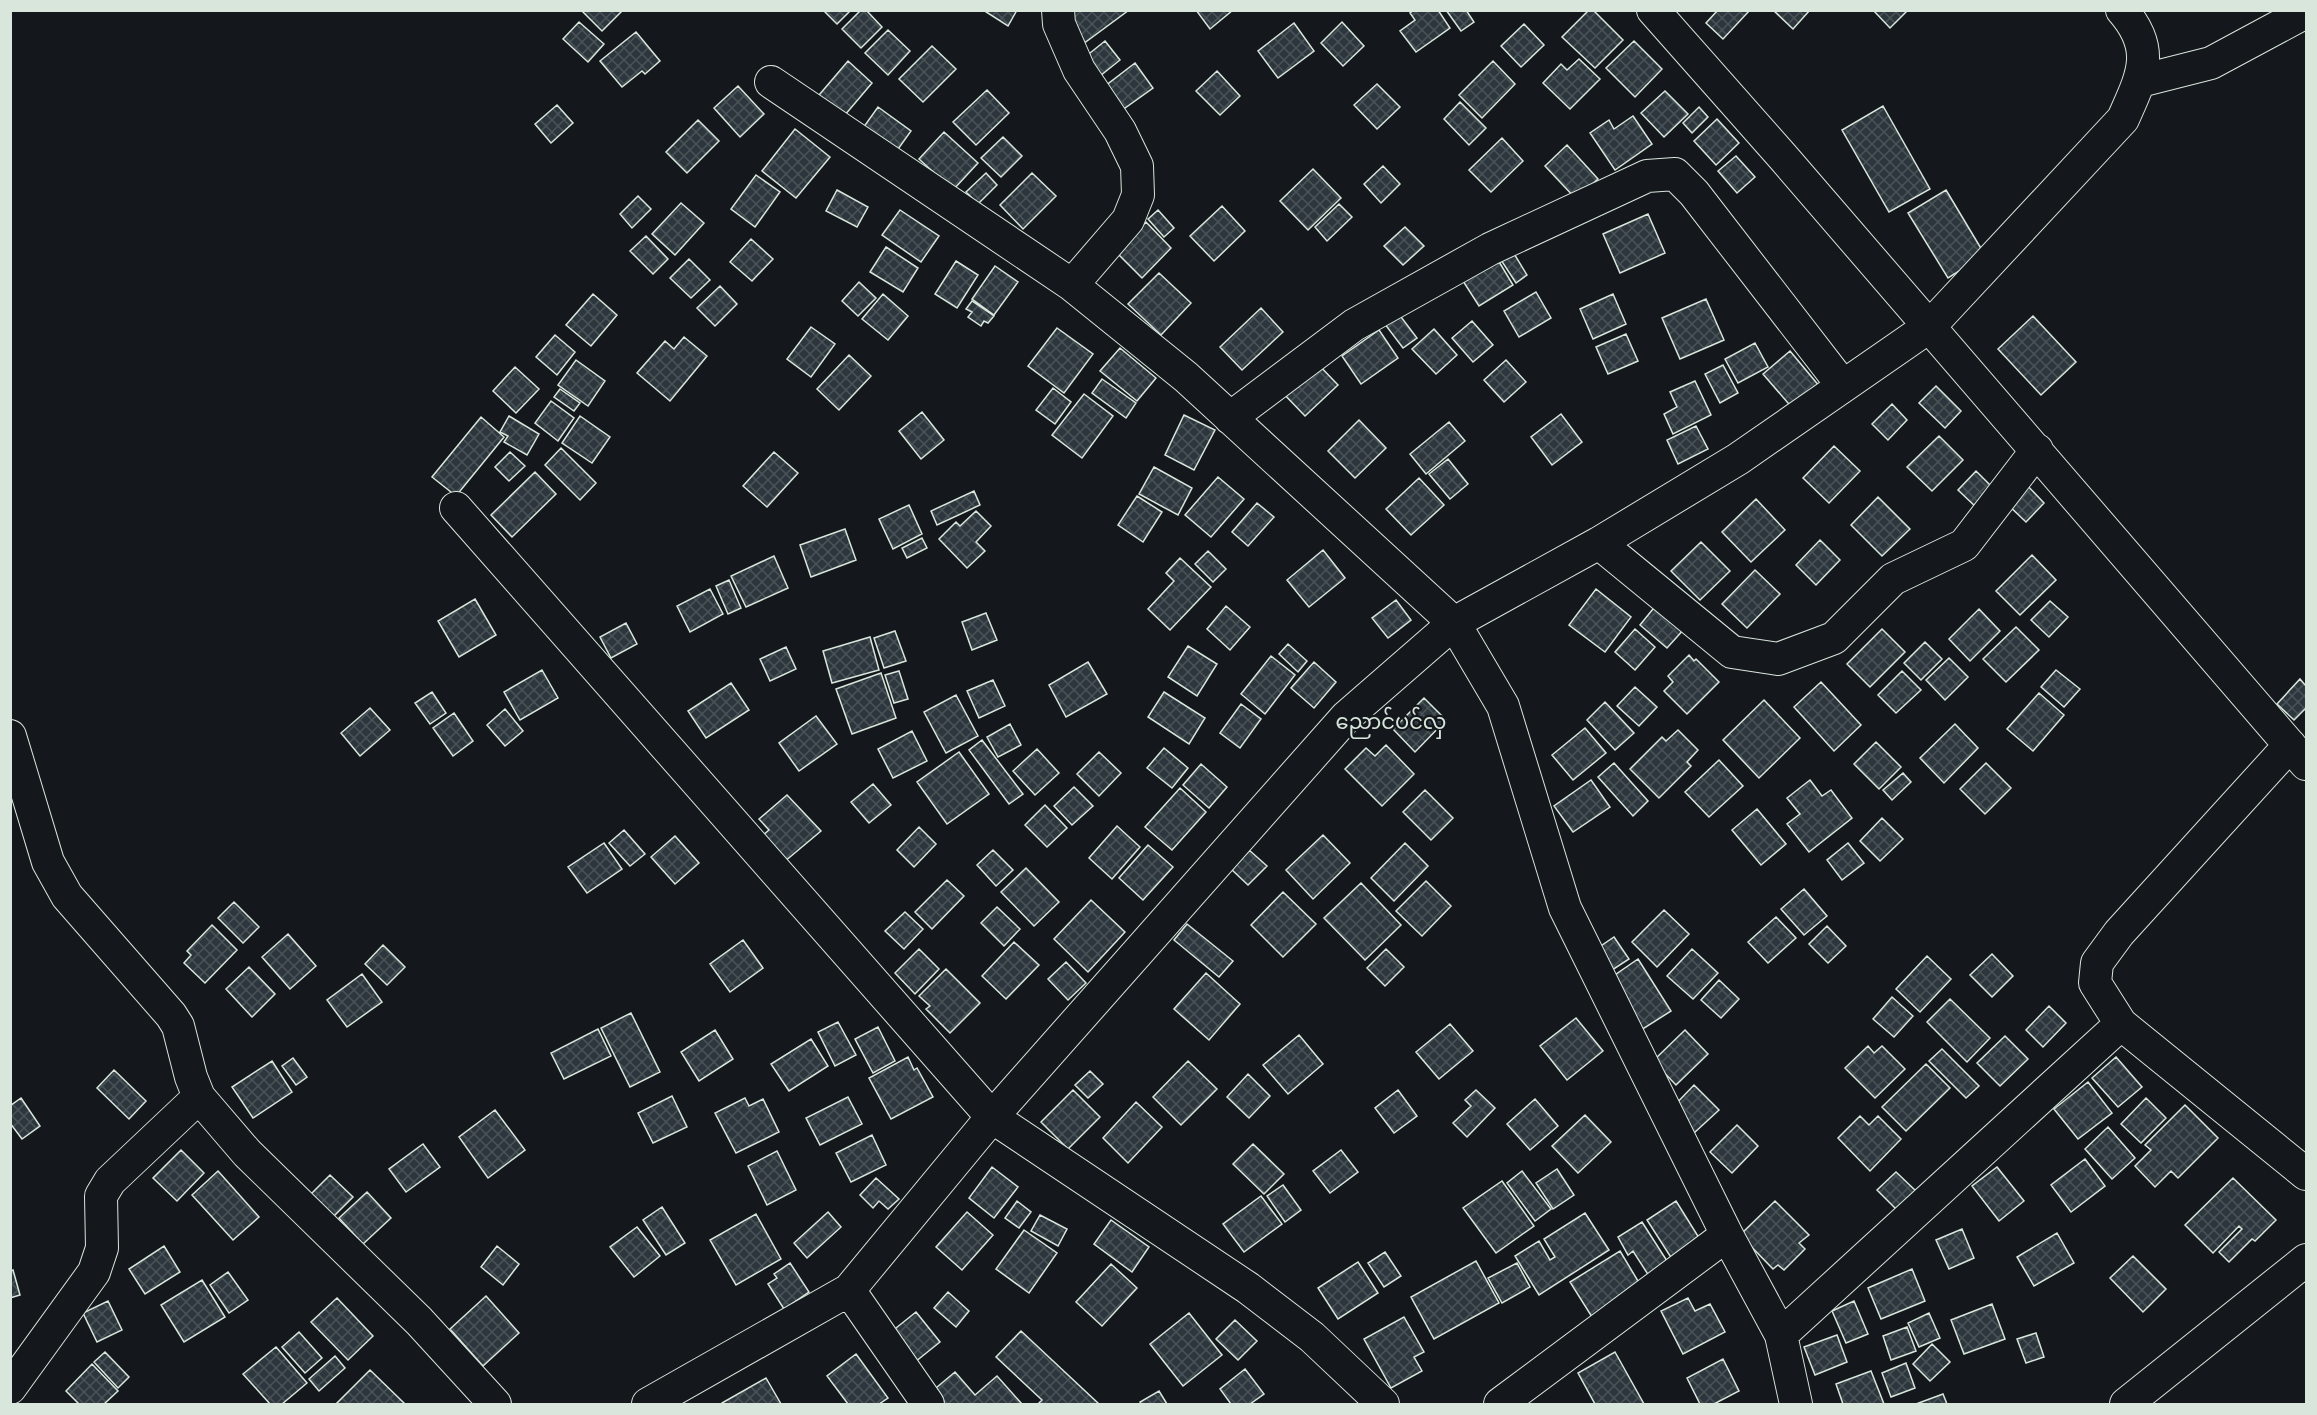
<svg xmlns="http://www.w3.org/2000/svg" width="2317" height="1415" font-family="Commissioner,'Noto Sans Myanmar',sans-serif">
<defs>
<pattern id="building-cross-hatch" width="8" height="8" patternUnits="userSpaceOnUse" patternTransform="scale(1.5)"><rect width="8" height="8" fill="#2c363c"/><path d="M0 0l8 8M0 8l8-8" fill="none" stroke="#4a5358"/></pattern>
</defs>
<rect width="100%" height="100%" fill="#14181c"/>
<path fill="url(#building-cross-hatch)" stroke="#d8e6dc" stroke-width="1.5" d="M581,10H623L602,31Z
M823,10H851L837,24Z
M861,10H866L882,27L861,48L842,29Z
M983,10H1017L1008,26Z
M1075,10H1129L1083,44L1065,18Z
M1196,10H1233L1210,29Z
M1414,10H1438L1450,28L1416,52L1400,31L1415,20L1410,13Z
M1446,10H1466L1474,22L1461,31Z
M1589,10H1593L1623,40L1595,68L1562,37Z
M1718,10H1750L1723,39L1706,23Z
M1773,10H1810L1793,29Z
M1873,10H1908L1890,28Z
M579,22L604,44L588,62L563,39Z
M1342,22L1364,46L1343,66L1321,43Z
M1294,23L1314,51L1278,78L1258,51Z
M1524,24L1544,45L1521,67L1501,46Z
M888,30L910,51L888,75L865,53Z
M636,32L660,61L645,74L642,71L622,87L600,61Z
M1105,41L1120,60L1095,80L1080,61Z
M1634,41L1662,69L1635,97L1606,68Z
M932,46L956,69L923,102L899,79Z
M1579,59L1600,79L1570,109L1543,83L1561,64L1567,70Z
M848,61L872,83L839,122L814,101Z
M1493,61L1515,84L1482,118L1459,95Z
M1135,63L1153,88L1118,113L1100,90Z
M1217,71L1240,96L1220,115L1196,91Z
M1377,84L1400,107L1377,129L1354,105Z
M738,86L764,114L740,137L714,108Z
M987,90L1009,113L976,145L953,122Z
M1665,91L1688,114L1664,137L1641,113Z
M1460,102L1486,128L1469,145L1444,119Z
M557,105L573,123L551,143L535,124Z
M1883,106L1930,189L1889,212L1842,130Z
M878,107L911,131L891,159L858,135Z
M1699,107L1708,117L1692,133L1683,123Z
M1633,116L1652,144L1615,170L1590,133L1609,120L1614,129Z
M1717,119L1739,143L1716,165L1694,141Z
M698,120L719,141L687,173L666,152Z
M795,129L830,157L796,198L762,171Z
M944,132L978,163L953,190L919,159Z
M1003,137L1022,156L1001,177L981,158Z
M1502,138L1523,161L1491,192L1469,170Z
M1567,145L1598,179L1576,199L1545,166Z
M1736,156L1755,177L1737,193L1718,171Z
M1383,166L1400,184L1381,203L1364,184Z
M1313,169L1341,198L1308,230L1280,201Z
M986,173L997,185L978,204L966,192Z
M1032,173L1056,196L1023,229L1000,205Z
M756,175L780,192L755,227L731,209Z
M837,190L868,207L857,227L826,211Z
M1946,190L1985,255L1948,278L1908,213Z
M638,196L651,209L632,228L620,214Z
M681,203L704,223L675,255L652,234Z
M1339,204L1352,217L1327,241L1315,227Z
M1222,206L1245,231L1214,261L1190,236Z
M900,210L939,236L921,262L882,235Z
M1158,210L1174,228L1164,237L1148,219Z
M1648,214L1665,253L1620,273L1603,234Z
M1146,222L1171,248L1142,278L1116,252Z
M1405,227L1424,246L1403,265L1384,246Z
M646,236L668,259L653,274L630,251Z
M751,239L773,259L752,281L730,262Z
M886,247L918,268L903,292L870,272Z
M1513,252L1527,275L1516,283L1501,260Z
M689,259L710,280L691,298L670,278Z
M1498,260L1513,285L1479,306L1463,281Z
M956,261L978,275L957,308L935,294Z
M995,266L1018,282L994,315L972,299Z
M1159,273L1191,303L1161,335L1128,304Z
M859,282L876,298L858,316L842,301Z
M720,286L737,304L715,326L697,308Z
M1536,292L1551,318L1519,337L1504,311Z
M593,294L617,315L591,346L566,325Z
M883,294L908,316L888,340L862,319Z
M1613,294L1626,324L1593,339L1580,309Z
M1706,299L1724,340L1680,359L1662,318Z
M972,301L994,316L988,323L984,321L981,326L968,317L972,312L966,309Z
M1261,308L1283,332L1242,370L1220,347Z
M1395,309L1417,338L1403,348L1381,319Z
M2033,316L2076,362L2041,395L1998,349Z
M1472,321L1493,345L1473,362L1452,338Z
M811,327L835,344L811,377L787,359Z
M1057,328L1093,354L1064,393L1028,366Z
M1434,329L1457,355L1436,374L1412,349Z
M1379,330L1398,358L1361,384L1342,356Z
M1626,334L1638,361L1608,374L1596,347Z
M555,335L575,352L557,375L536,357Z
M684,337L707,356L670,401L637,373L665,341L674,349Z
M1755,343L1768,367L1738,383L1725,359Z
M1120,348L1156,378L1137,401L1100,371Z
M1790,351L1820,387L1794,410L1763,374Z
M849,355L871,376L839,410L817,389Z
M576,360L605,381L588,406L558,385Z
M1314,360L1338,385L1305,416L1281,391Z
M1506,360L1526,382L1504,402L1484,380Z
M1723,365L1738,393L1720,403L1705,374Z
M515,367L539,389L516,413L493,391Z
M1102,379L1136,403L1126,418L1092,393Z
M1695,381L1711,415L1673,434L1664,414L1677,407L1670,392Z
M1936,386L1961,411L1945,428L1919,403Z
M1053,388L1071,402L1055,424L1036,410Z
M560,389L580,403L574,411L554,397Z
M1084,394L1113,416L1082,458L1052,435Z
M551,401L574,418L558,441L535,423Z
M1892,404L1907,420L1888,440L1872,424Z
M922,412L944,440L921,459L899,431Z
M1561,414L1582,442L1552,465L1531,437Z
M1184,415L1215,430L1194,470L1165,455Z
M509,416L539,434L527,455L504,442L508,436L500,432Z
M580,416L610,437L592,463L562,443Z
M481,417L504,437L456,496L432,477Z
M1359,420L1386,448L1355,478L1328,451Z
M1449,422L1465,441L1426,474L1410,454Z
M1696,426L1708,449L1678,464L1667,440Z
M1939,436L1963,460L1932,491L1907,467Z
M1834,446L1860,471L1829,503L1803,478Z
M561,448L596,483L580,500L545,465Z
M510,452L525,466L509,481L495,467Z
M774,452L798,473L767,507L743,486Z
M1448,459L1468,484L1450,499L1429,474Z
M1154,467L1192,488L1178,515L1139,494Z
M1976,471L1996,491L1978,509L1958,490Z
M535,472L556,494L512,537L491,515Z
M1218,477L1244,499L1211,537L1185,515Z
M1419,478L1444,505L1411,535L1386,509Z
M2025,483L2044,503L2026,522L2005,502Z
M974,491L980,505L937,525L931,511Z
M1137,496L1162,512L1143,542L1118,525Z
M1878,497L1910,529L1882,556L1851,525Z
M1756,499L1785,530L1751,562L1722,532Z
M1257,503L1274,517L1248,546L1232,532Z
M909,505L922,534L893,549L879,519Z
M976,511L991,526L976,542L985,551L967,568L939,539L956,522L960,526Z
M845,529L856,560L811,577L800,545Z
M922,538L927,548L907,558L902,548Z
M1820,540L1840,560L1816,585L1796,565Z
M1701,542L1730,571L1700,600L1671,571Z
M1323,550L1345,578L1309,607L1287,580Z
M1208,551L1226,569L1213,582L1195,564Z
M2032,555L2056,580L2020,615L1996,591Z
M774,556L788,588L746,607L731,576Z
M1180,558L1211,587L1170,630L1148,609L1174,581L1166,573Z
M1755,570L1780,594L1747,628L1722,604Z
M729,580L741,608L728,614L716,586Z
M710,589L723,614L690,632L677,606Z
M1596,589L1631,617L1605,652L1569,625Z
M475,599L496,635L459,657L438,621Z
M1396,600L1411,620L1388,638L1372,618Z
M2050,601L2068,617L2049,637L2031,620Z
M1657,604L1685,628L1667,648L1640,625Z
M1226,606L1250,627L1230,650L1207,629Z
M1979,609L2000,631L1970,661L1949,639Z
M986,613L997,640L972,650L962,622Z
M626,623L637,644L611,658L600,637Z
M2016,627L2039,650L2006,682L1983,659Z
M1635,629L1655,647L1635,670L1615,652Z
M1882,629L1905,652L1870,687L1847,664Z
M895,631L906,661L884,668L874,638Z
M870,637L879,670L832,683L823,651Z
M1925,642L1942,659L1921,680L1904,663Z
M1288,644L1307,661L1298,672L1279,654Z
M1188,646L1217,664L1197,696L1168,677Z
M786,647L796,669L770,681L760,659Z
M1689,655L1694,661L1696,659L1719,682L1687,714L1664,691L1673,682L1668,676Z
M1271,656L1295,675L1265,714L1241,694Z
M1949,658L1968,677L1945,700L1926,680Z
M1088,662L1107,694L1066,717L1049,685Z
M1314,662L1336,682L1314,708L1291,688Z
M542,670L558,698L520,720L504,692Z
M2056,670L2080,689L2064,707L2041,687Z
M899,671L908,699L894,703L885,675Z
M1902,671L1921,690L1896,713L1878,695Z
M881,673L896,718L852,734L836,689Z
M2300,679L2306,686V708L2294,720L2277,704Z
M993,680L1005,706L979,718L967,691Z
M1821,682L1861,725L1834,751L1794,707Z
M731,683L749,710L706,738L688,711Z
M1635,687L1657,707L1639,726L1617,706Z
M432,692L446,713L430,724L415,703Z
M1164,692L1205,718L1189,744L1148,717Z
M2039,693L2064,715L2033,751L2007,729Z
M956,695L978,736L946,753L924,712Z
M1424,698L1446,720L1415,752L1393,729Z
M1764,700L1800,738L1759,778L1723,740Z
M1605,702L1634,733L1615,750L1587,720Z
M1241,704L1261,719L1240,748L1220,733Z
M370,708L390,730L360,756L341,733Z
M505,709L523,731L505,746L487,725Z
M454,713L473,741L453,756L433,728Z
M816,716L837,744L799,771L779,743Z
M1010,724L1021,745L998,757L987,737Z
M1955,724L1978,748L1944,783L1920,758Z
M1585,728L1606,753L1573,780L1552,755Z
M1678,730L1698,750L1687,762L1691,766L1659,798L1630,769L1662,737L1666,741Z
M912,731L927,761L893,778L878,749Z
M982,740L1023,794L1009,804L969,750Z
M1876,742L1901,767L1879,789L1854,764Z
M1386,745L1414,774L1382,806L1345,769L1366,748L1375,756Z
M1164,748L1188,768L1172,788L1147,768Z
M1037,749L1059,773L1035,795L1013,771Z
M959,752L989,794L947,824L917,782Z
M1099,752L1121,773L1099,796L1077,774Z
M1719,760L1743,786L1709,817L1685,792Z
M1614,763L1648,801L1633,816L1598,777Z
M1986,763L2011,788L1985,814L1960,789Z
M1201,764L1227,787L1209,808L1183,785Z
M1903,773L1911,782L1892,800L1883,790Z
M1591,780L1610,807L1573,832L1554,806Z
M1810,780L1822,796L1831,790L1852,818L1809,852L1787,824L1800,814L1787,798Z
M873,784L891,805L869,823L851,802Z
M1074,787L1093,806L1072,825L1054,806Z
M1180,788L1206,812L1172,850L1145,827Z
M1425,790L1453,818L1431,840L1403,812Z
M787,795L821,831L784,862L762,836L769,830L759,819Z
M1045,805L1067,828L1047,847L1025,825Z
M1757,809L1786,844L1761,865L1732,830Z
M1882,818L1903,839L1880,861L1860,841Z
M1117,826L1140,847L1112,879L1089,858Z
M919,827L936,844L914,867L897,850Z
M624,830L645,854L630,866L609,843Z
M1323,835L1350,863L1313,899L1286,870Z
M675,836L699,863L675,884L651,857Z
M604,843L622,869L587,893L568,867Z
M1405,843L1428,866L1394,901L1371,878Z
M1848,843L1864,863L1842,880L1827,860Z
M1148,845L1173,867L1143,900L1119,878Z
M993,850L1013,870L996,886L977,865Z
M1249,850L1267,866L1248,885L1231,869Z
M1026,868L1059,902L1034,926L1001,892Z
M947,880L964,896L932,929L915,912Z
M1426,881L1451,906L1422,936L1396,911Z
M1361,883L1401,925L1365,960L1324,918Z
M1804,889L1827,916L1804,935L1781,909Z
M1283,892L1316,924L1283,957L1251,925Z
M1091,900L1125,932L1088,972L1054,939Z
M234,902L259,927L243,943L218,918Z
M997,907L1020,929L1004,946L981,923Z
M1664,910L1689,934L1657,967L1632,942Z
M905,912L923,929L904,949L885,931Z
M1776,917L1796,938L1768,963L1748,942Z
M1187,924L1233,961L1219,977L1174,940Z
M212,925L237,950L205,983L184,963L191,955L187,951Z
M1827,926L1846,946L1828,963L1809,944Z
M288,934L316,966L290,989L262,957Z
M1614,937L1629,959L1606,974L1592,952Z
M743,940L763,968L730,992L710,964Z
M1014,942L1039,965L1006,999L982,976Z
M383,945L405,967L387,985L365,964Z
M919,949L939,969L915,994L895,973Z
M1386,949L1404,967L1385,986L1367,968Z
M1692,949L1718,973L1693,999L1667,976Z
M1992,954L2013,976L1992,997L1970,975Z
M1927,956L1951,979L1920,1012L1896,989Z
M1638,959L1671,1011L1638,1032L1609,979Z
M1066,962L1086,983L1068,1000L1048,979Z
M249,967L275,994L252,1017L226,989Z
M946,969L980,1003L950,1033L926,1009L930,1006L919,996Z
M1206,973L1240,1004L1209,1040L1174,1009Z
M362,974L382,1002L347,1027L327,1000Z
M1719,980L1739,999L1721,1018L1701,1000Z
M1892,997L1913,1016L1894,1037L1873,1019Z
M1950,999L1990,1038L1967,1062L1927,1022Z
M2049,1006L2066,1023L2043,1047L2026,1030Z
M631,1013L660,1072L630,1087L601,1028Z
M1576,1018L1603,1051L1567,1080L1540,1046Z
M838,1022L856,1055L835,1066L818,1032Z
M1450,1024L1473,1051L1439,1079L1416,1052Z
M878,1027L895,1061L873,1073L855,1039Z
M598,1029L611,1056L564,1079L551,1053Z
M715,1030L733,1059L699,1081L681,1052Z
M1685,1030L1708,1054L1676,1085L1653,1061Z
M1299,1035L1323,1064L1288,1094L1263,1065Z
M2005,1036L2028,1059L2000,1086L1977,1063Z
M811,1039L828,1066L789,1091L771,1064Z
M1868,1046L1874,1053L1882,1046L1905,1069L1875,1098L1845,1068Z
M1942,1049L1979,1086L1966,1098L1929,1061Z
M908,1057L914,1070L917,1068L933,1097L891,1119L869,1078Z
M2116,1057L2142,1087L2118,1107L2092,1078Z
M293,1058L307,1077L296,1085L282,1066Z
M272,1061L292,1092L253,1118L232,1087Z
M1188,1061L1217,1089L1181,1125L1153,1097Z
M1926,1064L1950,1088L1906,1131L1882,1107Z
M114,1070L146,1101L129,1119L97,1088Z
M1090,1071L1103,1084L1088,1098L1075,1085Z
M1248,1074L1270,1096L1249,1118L1227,1097Z
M2088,1082L2112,1113L2078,1139L2054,1109Z
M1694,1085L1719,1110L1694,1133L1671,1109Z
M1073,1090L1100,1117L1068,1149L1041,1122Z
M1398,1090L1417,1116L1394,1133L1375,1108Z
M1476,1090L1495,1108L1467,1137L1453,1123L1471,1106L1465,1100Z
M672,1096L687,1127L653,1143L638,1113Z
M848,1097L862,1124L820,1145L806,1118Z
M21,1098L40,1126L22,1139L10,1123V1106Z
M745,1098L749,1106L763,1099L779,1132L736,1153L715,1113Z
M2146,1098L2166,1118L2141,1143L2121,1124Z
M1535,1099L1558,1126L1530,1150L1507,1124Z
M1136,1102L1162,1127L1128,1163L1103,1138Z
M2185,1105L2218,1138L2178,1178L2171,1171L2155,1187L2135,1166L2151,1150L2145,1145Z
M495,1110L525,1150L488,1178L459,1137Z
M1585,1115L1611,1142L1578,1173L1552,1146Z
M1860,1116L1869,1125L1878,1116L1901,1139L1870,1171L1838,1138Z
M1737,1125L1758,1146L1732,1173L1710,1152Z
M2108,1127L2135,1158L2112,1179L2085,1149Z
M872,1135L886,1165L851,1182L836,1153Z
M423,1144L440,1167L406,1192L389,1169Z
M1253,1144L1284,1174L1264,1194L1233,1164Z
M181,1150L204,1173L177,1201L153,1178Z
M1341,1150L1358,1172L1330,1193L1313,1171Z
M777,1151L796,1190L767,1205L748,1166Z
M2085,1159L2105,1186L2071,1212L2051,1185Z
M992,1167L1018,1187L994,1218L969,1198Z
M1997,1167L2024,1201L1999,1221L1972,1186Z
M1557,1169L1574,1195L1553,1209L1536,1183Z
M218,1171L259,1217L233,1240L192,1195Z
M1522,1171L1551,1209L1535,1221L1507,1183Z
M1896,1172L1917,1192L1898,1211L1877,1190Z
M330,1175L353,1197L330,1220L308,1197Z
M876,1178L899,1199L888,1209L879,1201L873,1208L860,1195Z
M2233,1178L2276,1220L2255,1241L2252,1239L2229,1262L2219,1252L2242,1229L2239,1226L2213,1253L2185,1225Z
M1502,1181L1534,1226L1496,1253L1463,1208Z
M1283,1185L1301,1210L1285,1222L1267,1196Z
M367,1192L391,1218L363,1244L339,1218Z
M1261,1196L1282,1224L1244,1252L1223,1224Z
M1017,1201L1031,1212L1019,1228L1005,1218Z
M1676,1201L1701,1241L1672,1259L1647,1220Z
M1775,1201L1809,1235L1799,1243L1805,1249L1784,1270L1778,1265L1773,1269L1740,1235Z
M662,1207L685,1243L666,1255L643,1220Z
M828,1212L841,1227L807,1258L794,1243Z
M967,1212L993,1235L962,1270L936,1247Z
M1585,1213L1609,1250L1539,1295L1515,1256L1539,1241L1550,1260L1555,1257L1544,1239Z
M756,1214L781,1259L736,1285L710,1240Z
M1040,1215L1067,1229L1058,1246L1031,1231Z
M1111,1220L1149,1247L1132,1272L1094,1244Z
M1642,1222L1669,1264L1649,1276L1633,1251L1628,1255L1618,1237Z
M637,1227L660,1256L634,1277L610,1247Z
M1962,1229L1974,1258L1949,1269L1936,1240Z
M1024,1230L1057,1253L1029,1293L996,1269Z
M2057,1233L2074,1263L2034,1286L2017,1257Z
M164,1246L180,1272L145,1294L129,1269Z
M497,1246L519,1264L503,1285L481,1267Z
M1620,1251L1641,1286L1592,1317L1570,1282Z
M1385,1252L1401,1276L1384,1287L1368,1263Z
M2133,1256L2166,1289L2143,1312L2110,1278Z
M1476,1261L1499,1303L1434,1339L1411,1297Z
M1358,1262L1378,1293L1338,1319L1318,1288Z
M790,1263L809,1292L784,1309L768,1284L777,1278L774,1274Z
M1517,1263L1530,1287L1502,1303L1488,1278Z
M1111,1264L1137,1288L1102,1326L1076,1302Z
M1912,1269L1925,1301L1881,1319L1868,1288Z
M13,1270L20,1295L10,1298V1271Z
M228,1272L248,1300L229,1313L210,1285Z
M202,1280L225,1317L184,1342L161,1305Z
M948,1292L969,1311L956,1327L934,1308Z
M486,1296L519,1333L483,1366L450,1329Z
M337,1298L373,1336L348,1360L311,1322Z
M1688,1298L1695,1311L1710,1304L1725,1332L1683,1354L1661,1311Z
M108,1301L122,1330L97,1342L83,1313Z
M1854,1301L1868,1334L1846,1343L1832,1311Z
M1992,1304L2005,1339L1964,1354L1951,1320Z
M916,1312L940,1342L915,1362L891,1332Z
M1189,1313L1222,1355L1183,1386L1150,1344Z
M1929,1313L1940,1338L1919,1347L1908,1323Z
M1404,1317L1424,1352L1414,1357L1422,1371L1391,1388L1364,1339Z
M1235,1320L1257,1341L1238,1360L1216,1339Z
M1907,1327L1916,1351L1891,1360L1883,1336Z
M1021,1331L1099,1404H1038L1042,1400L996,1357Z
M299,1332L322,1358L305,1373L282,1347Z
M2036,1333L2044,1357L2026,1363L2017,1339Z
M1837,1335L1847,1362L1815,1375L1804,1347Z
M1932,1344L1950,1362L1930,1381L1913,1364Z
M276,1347L307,1383L282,1404H270L243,1374Z
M105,1352L129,1377L118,1388L94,1362Z
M1615,1352L1644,1404H1595L1578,1373Z
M856,1354L888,1398L879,1404H848L827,1376Z
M335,1356L345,1368L319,1391L309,1379Z
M1723,1359L1739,1391L1714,1404H1700L1687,1378Z
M1906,1363L1915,1388L1891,1397L1882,1373Z
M92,1364L118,1391L104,1404H79L66,1391Z
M1245,1369L1264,1394L1250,1404H1231L1220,1389Z
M370,1370L405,1404H336Z
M1871,1371L1884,1404H1843L1836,1384Z
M955,1372L975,1395L997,1376L1022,1404H940L930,1393Z
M766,1378L781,1404H722V1403Z
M1159,1391L1167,1404H1141L1140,1402Z
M1943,1394L1947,1404H1916Z"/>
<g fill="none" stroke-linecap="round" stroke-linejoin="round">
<defs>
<path id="street" d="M1058,10L1059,24L1079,70L1120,131L1137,166L1138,195L1128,220L1072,285
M1653,10L1783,157L2306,764
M2140,81L2211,63L2306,12
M771,82L1072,285L1186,377L1454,623L1503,706L1565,908L1727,1235L1781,1335L1796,1404
M1230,418L1354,325L1490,249L1647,176L1675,174L1694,193L1843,386
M456,508L992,1117L1248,1288L1312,1337L1383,1404
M1599,543L1732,652L1778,659L1834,638L1893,579L1964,545L2037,450
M10,736L48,862L67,896L171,1015L178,1026L191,1077L199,1097L247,1153L419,1321L495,1404
M2290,745L2119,933L2097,963L2095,983L2121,1024L2306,1174
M849,1290L928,1404
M1781,1335L2121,1024
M10,1388L94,1272L102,1248L101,1196L110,1181L199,1097
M648,1404L849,1290L992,1117L1346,717L1454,623L1599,543L1738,459L1930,326L2123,119C2142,76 2157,50 2122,10
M1500,1404L1727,1235
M2126,1404L2306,1260"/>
</defs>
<use href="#street" stroke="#d8e6dc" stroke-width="34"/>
<use href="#street" stroke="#14181c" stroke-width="32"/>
</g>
<g text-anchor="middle" stroke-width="4.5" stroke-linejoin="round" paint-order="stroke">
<g font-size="21" fill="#d8e6dc" stroke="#14181c">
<text x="1391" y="729">ညောင်ပင်လှ</text>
</g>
</g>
<rect width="2317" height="1415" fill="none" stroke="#d8e6dc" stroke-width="24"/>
</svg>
